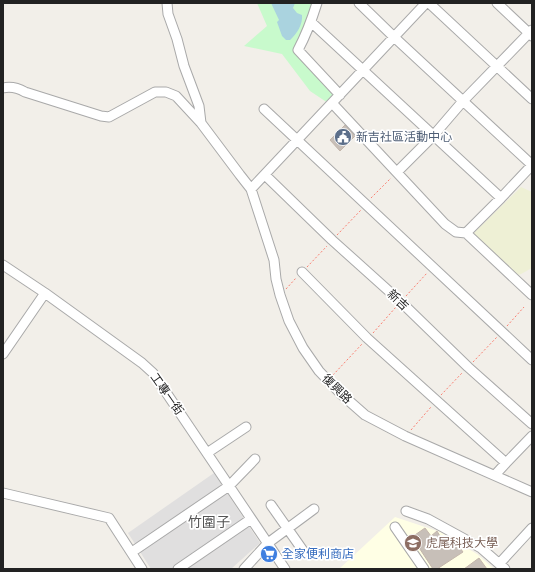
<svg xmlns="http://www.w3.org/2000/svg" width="535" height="572" font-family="Mulish,'Noto Sans TC',sans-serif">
<rect width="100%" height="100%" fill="#f2efe9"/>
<path fill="#e0dfdf" d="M214,473L260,543L231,569H151L128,533Z"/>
<path fill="#ffffe5" d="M395,517L440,532L477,554L494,569H339Z"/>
<path fill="#eef0d5" d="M521,187L532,192V268L521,274L514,276L476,242L474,233Z"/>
<path fill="#c8facc" d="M257,3H314L294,51L335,93L328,103L310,91L282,54L244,46L267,26Z"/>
<path fill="#aad3df" d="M271,3H295L293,8L297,13L302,15C303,24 297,34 290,40H286L282,36L277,22L279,20Z"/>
<path fill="#c7bfb8" stroke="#c4b6ab" d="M345,125L355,136L340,151L330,140Z
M425,528L431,536L437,531L444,543L451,538L455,541L463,552L437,569H433L412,537Z
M479,558L487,569H464Z"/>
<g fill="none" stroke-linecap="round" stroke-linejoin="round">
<defs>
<path id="minor" d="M167,3L168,14L177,39L184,66L199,106L201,123L240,175L251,189L274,260L276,279L280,295L289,321L303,348L319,371L340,393L365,415L405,436L532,492
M317,3C312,19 306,35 298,50L340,95
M359,3L394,37L532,165
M429,3L532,99
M497,3L532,36
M311,22L501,198
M3,88C11,86 18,88 25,92L101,116L109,117L155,92H166L176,96L201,123
M332,103L445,224L456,232L466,233
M264,109L532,360
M532,165L501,198L466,233L532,295
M397,172L433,136L463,101L532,30
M265,175L332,240L401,302L468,367L532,424
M251,189L426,3
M3,265L45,293L142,363L153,373L285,569
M302,272L367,338L506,463L495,475
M3,354L45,293
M207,453L246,427
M506,463L532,436
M3,493L109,518L142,569
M271,505L304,552
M406,511L428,519L481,548L505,569
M395,527L424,569
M132,552L229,486L255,459
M499,564L532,528
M178,569L251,519
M244,569L268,543L314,509"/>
</defs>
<use href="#minor" stroke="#a9a9a9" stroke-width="11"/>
<path stroke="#fa8072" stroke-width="1" stroke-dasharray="2 2" stroke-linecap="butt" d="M371,198L391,178
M337,235L361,210
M307,267L327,246
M286,289L296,278
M406,296L427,273
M507,326L524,307
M373,333L396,307
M473,362L497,337
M333,375L362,344
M441,395L462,373
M411,430L431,407"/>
<use href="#minor" stroke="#fff" stroke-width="9"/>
</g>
<defs>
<symbol id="civic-disc" viewBox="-11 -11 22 22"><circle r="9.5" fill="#5c6f8a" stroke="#fff"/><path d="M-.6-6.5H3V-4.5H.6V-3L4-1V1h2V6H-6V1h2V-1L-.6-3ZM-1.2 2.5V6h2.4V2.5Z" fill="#fff"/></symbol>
<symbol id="university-disc" viewBox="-11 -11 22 22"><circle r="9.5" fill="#8d6e63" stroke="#fff"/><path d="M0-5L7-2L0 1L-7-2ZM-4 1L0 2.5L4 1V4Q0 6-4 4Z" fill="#fff"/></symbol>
<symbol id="supermarket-disc" viewBox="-11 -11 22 22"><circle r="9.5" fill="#3f7fe0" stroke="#fff"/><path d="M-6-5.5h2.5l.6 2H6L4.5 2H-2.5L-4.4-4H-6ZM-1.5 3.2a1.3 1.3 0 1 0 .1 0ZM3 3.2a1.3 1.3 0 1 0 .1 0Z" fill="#fff"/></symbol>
</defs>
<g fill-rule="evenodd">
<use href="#civic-disc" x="333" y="127" width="20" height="20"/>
<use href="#university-disc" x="403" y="533" width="20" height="20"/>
<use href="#supermarket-disc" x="259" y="544" width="20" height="20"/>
</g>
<g text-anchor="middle" stroke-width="3.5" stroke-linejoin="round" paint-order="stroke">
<g font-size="12" fill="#4e5e75" stroke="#fff" text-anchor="start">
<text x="356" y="141">新吉社區活動中心</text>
</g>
<g font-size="12" fill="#222" stroke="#fff">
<text transform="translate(398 300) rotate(43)" y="4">新吉</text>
<text transform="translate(337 389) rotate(44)" y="4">復興路</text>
<text transform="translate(167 394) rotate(55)" y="4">工專一街</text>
</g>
<g font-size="12" fill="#785e54" stroke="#fff" text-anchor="start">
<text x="426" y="547">虎尾科技大學</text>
</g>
<g font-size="12" fill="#366cbe" stroke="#fff" text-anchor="start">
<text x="282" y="558">全家便利商店</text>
</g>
<g font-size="14" fill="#555" stroke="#fff">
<text x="209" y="527">竹圍子</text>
</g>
</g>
<rect width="535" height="572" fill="none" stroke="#222222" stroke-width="8"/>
</svg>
